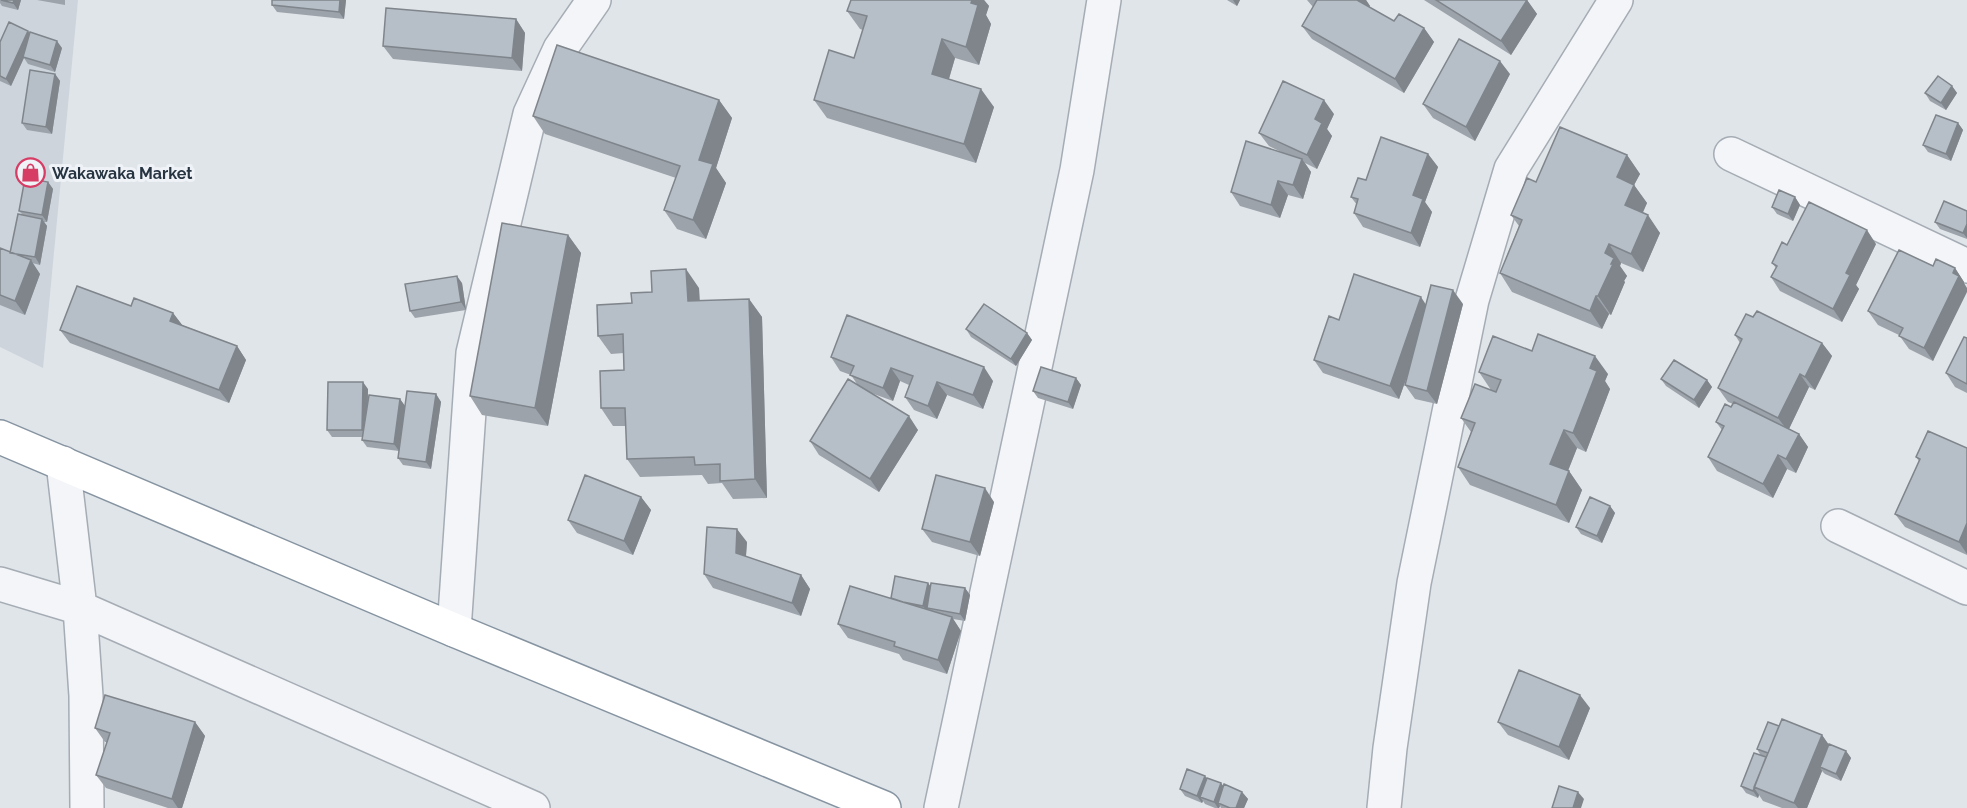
<svg xmlns="http://www.w3.org/2000/svg" width="1967" height="808" font-family="Raleway,sans-serif">
<rect width="100%" height="100%" fill="#e0e5ea"/>
<path fill="#cdd4dc" d="M0,0H78L43,368L0,347Z"/>
<g fill="none" stroke-linecap="round" stroke-linejoin="round">
<defs>
<path id="street" d="M1731,154L1967,266
M63,463L80,608L86,696L87,808
M1838,526L1967,588
M0,584L80,608L533,808
M454,630L473,353L530,114L560,49L594,0
M941,808L1077,170L1104,0
M1384,808L1390,748L1414,583L1472,300L1511,169L1616,0"/>
<path id="highway" d="M0,437L454,630L884,808"/>
</defs>
<use href="#street" stroke="#a5acb4" stroke-width="36"/>
<use href="#highway" stroke="#8694a1" stroke-width="36"/>
<use href="#street" stroke="#f3f5f8" stroke-width="33"/>
<use href="#highway" stroke="#fff" stroke-width="33"/>
</g>
<path fill="#9da3ab" d="M0,0H21L18,10L2,6L0,3Z
M37,0H65V5Z
M346,0L344,19L277,12L272,5Z
M851,0H984L989,6L986,15L991,24L979,65L955,58L949,79L994,107L976,163L827,118L814,100L854,58L863,30L860,29L847,11Z
M1227,0H1240L1237,6Z
M1307,0H1366L1370,6L1369,7L1394,21L1424,28L1434,42L1404,93L1312,39L1302,26L1313,7Z
M1424,0H1527L1537,14L1511,55Z
M516,19L525,33L522,71L393,59L383,46Z
M30,33L62,48L55,72L28,64L24,58L11,86L0,81V42Z
M55,74L60,81L52,134L27,130L22,123Z
M1510,74L1475,141L1433,118L1423,104Z
M1952,86L1957,93L1946,110L1930,101L1925,93Z
M719,100L732,118L716,168L726,183L706,239L677,229L664,210L676,178L545,134L533,116Z
M1334,114L1327,129L1332,136L1317,169L1305,163L1311,172L1303,199L1288,195L1280,218L1240,206L1231,192L1281,152L1269,146L1259,133Z
M1958,123L1963,130L1951,161L1928,152L1923,145Z
M1428,154L1438,167L1425,202L1432,212L1420,247L1363,227L1354,213L1357,205L1351,197L1366,180Z
M1627,155L1640,174L1634,185L1647,203L1642,213L1660,233L1643,272L1621,263L1620,266L1627,276L1624,281L1625,282L1611,315L1609,314L1602,329L1512,292L1500,273L1519,226L1511,215L1536,182Z
M48,182L53,189L47,222H44L47,226L40,265L32,263L40,274L25,315L0,305V248L10,252L22,214L19,211Z
M1795,197L1800,205L1793,221L1777,214L1772,207Z
M1967,211V239L1940,229L1935,222Z
M568,235L581,253L548,426L482,415L470,396Z
M1876,244L1856,285L1859,289L1842,322L1780,291L1771,277L1776,268L1772,263L1787,245Z
M1933,266L1955,268L1964,282L1933,361L1909,349L1899,335L1878,325L1868,311Z
M462,283L466,310L415,318L410,311Z
M699,288L700,301L749,299L762,317L767,498L733,499L722,483L708,484L702,475L640,477L627,459L626,426H613L601,408L624,370V353L611,354L598,336L652,292Z
M1426,304H1463L1437,404L1415,399L1405,385L1408,374L1399,399L1323,373L1314,360L1339,320Z
M131,306L173,313L182,325L237,346L246,360L229,403L70,343L60,330Z
M1753,317L1822,343L1832,356L1815,390L1809,387L1789,429L1799,434L1808,447L1796,473L1787,469L1773,498L1717,471L1708,457L1722,430L1716,422L1731,407L1733,404L1728,402L1718,388L1740,343L1735,335Z
M966,329L1027,333L1032,340L1016,366L971,337Z
M1967,338V393L1955,387L1946,373Z
M1532,351L1608,374L1605,381L1610,389L1586,452L1577,448L1568,471H1569L1582,490L1569,523L1470,485L1458,467L1471,432L1461,418L1491,390L1479,372Z
M831,357L993,381L983,409L947,395L937,419L914,410L905,397L909,385L900,381L893,401L871,393L918,430L879,492L819,455L810,441L857,384L851,375L840,371Z
M1076,378L1081,385L1073,409L1038,398L1033,391Z
M1661,379L1707,380L1712,387L1699,408L1666,386Z
M368,389V400L400,399L405,406L436,394L441,402L431,469L403,465L398,458L399,451L367,447L362,440V437H332L327,430Z
M1967,448V555L1905,527L1895,514L1919,461L1916,457Z
M641,497L651,510L633,555L577,533L568,520Z
M994,502L980,556L932,542L922,529Z
M1610,506L1615,513L1602,543L1581,534L1576,527Z
M747,542L746,557L801,575L810,589L801,616L713,588L704,574Z
M928,583L931,587L965,588L970,595L965,621L953,619L961,631L947,674L903,660L899,654L848,638L838,624L891,598Z
M1590,708L1569,760L1508,735L1498,722Z
M195,722L205,736L182,808H168L106,788L96,775L107,742H105L95,728Z
M1779,726L1822,735L1829,745L1846,751L1851,758L1841,781L1825,774L1822,771L1807,808H1782L1763,801L1759,795L1758,798L1746,793L1741,786L1761,756L1757,749Z
M1205,776L1207,779L1221,783L1224,787L1242,792L1248,799L1244,808H1221L1220,806L1219,808H1215L1205,804L1203,801L1202,803L1185,796L1180,789Z"/>
<path fill="#7f858b" d="M14,0H21L18,10L13,3Z
M340,0H346L344,19L339,12Z
M972,0H984L989,6L986,15L991,24L979,65L966,47Z
M1233,0H1240L1237,6Z
M1356,0H1366L1370,6L1365,13Z
M1527,0L1537,14L1511,55L1501,41Z
M516,19L525,33L522,71L512,58Z
M1424,28L1434,42L1404,93L1395,79Z
M28,31L33,38L11,86L6,79Z
M942,39L955,58L945,92L932,74Z
M57,41L62,48L55,72L50,65Z
M1500,61L1510,74L1475,141L1466,127Z
M55,74L60,81L52,134L46,127Z
M1952,86L1957,93L1946,110L1941,103Z
M981,89L994,107L976,163L964,144Z
M719,100L732,118L716,168L726,183L706,239L693,220L699,160Z
M1324,100L1334,114L1327,129L1332,136L1317,169L1307,155L1315,119Z
M1958,123L1963,130L1951,161L1946,154Z
M1428,154L1438,167L1425,202L1432,212L1420,247L1411,233L1413,195Z
M1627,155L1640,174L1634,185L1647,203L1638,224L1625,205L1617,177Z
M1302,159L1311,172L1303,199L1293,185Z
M1278,181L1288,195L1280,218L1271,205Z
M48,182L53,189L47,222L42,215Z
M1795,197L1800,205L1793,221L1788,214Z
M1648,215L1660,233L1643,272L1631,254Z
M42,219L47,226L40,265L35,257Z
M1967,224V238L1963,233Z
M1867,230L1876,244L1856,285L1859,289L1842,322L1833,309L1846,273Z
M568,235L581,253L548,426L535,408Z
M1609,244L1621,263L1620,266L1627,276L1624,281L1625,282L1611,315L1598,296L1605,253Z
M31,260L40,274L25,315L15,301Z
M1955,268L1964,282V283L1967,288V292L1933,361L1924,348Z
M686,269L699,288L700,320L688,301Z
M457,276L462,283L466,310L461,302Z
M1453,290L1463,304L1437,404L1427,391Z
M1596,296L1609,314L1602,329L1590,311Z
M1421,297L1430,311L1399,399L1390,386Z
M749,299L762,317L767,498L755,479Z
M173,313L183,326L170,321Z
M1027,333L1032,340L1016,366L1011,359Z
M1822,343L1832,356L1815,390L1805,377Z
M237,346L246,360L229,403L219,390Z
M1595,356L1608,374L1605,381L1610,389L1586,452L1573,433L1590,368Z
M984,367L993,381L983,409L973,395Z
M891,368L900,381L893,401L883,388Z
M1800,374L1809,387L1788,431L1778,418Z
M1076,378L1081,385L1073,409L1068,402Z
M1707,380L1712,387L1699,408L1694,400Z
M363,382L368,389L367,437L362,430Z
M937,382L947,395L937,419L928,406Z
M436,394L441,402L431,469L426,462Z
M400,399L405,406L399,451L394,444Z
M909,416L918,430L879,492L870,479Z
M1564,430L1577,448L1563,483L1550,464Z
M1799,434L1808,447L1796,473L1786,459Z
M1778,455L1787,469L1773,498L1763,484Z
M1569,471L1582,490L1569,523L1556,505Z
M985,488L994,502L980,556L970,542Z
M641,497L651,510L633,555L624,541Z
M1610,506L1615,513L1602,543L1597,536Z
M1967,523V554L1959,542Z
M737,529L747,542L745,567L736,553Z
M801,575L810,589L801,616L792,603Z
M928,583L933,590L927,608L929,610L928,613L923,606Z
M965,588L970,595L965,621L960,614Z
M952,617L961,631L947,674L938,660Z
M1580,695L1590,708L1569,760L1559,747Z
M195,722L205,736L182,808H178L172,799Z
M1822,735L1831,748L1820,767L1822,771L1807,808H1798L1794,803Z
M1846,751L1851,758L1841,781L1836,774Z
M1205,776L1210,783L1200,797L1203,801L1202,803L1197,796Z
M1221,783L1226,790L1218,803L1220,806L1219,808H1218L1214,802Z
M1754,788L1759,795L1758,798L1753,791Z
M1242,792L1248,799L1244,808H1236Z
M1578,792L1584,799L1581,808H1573Z"/>
<path fill="#b6bec7" stroke="#7f858b" stroke-width="1.5" d="M1,0H14L13,3Z
M272,0H340L339,12L272,5Z
M851,0H972L971,3L978,5L966,47L942,39L932,74L981,89L964,144L814,100L829,50L854,58L867,16L847,11Z
M1317,0H1357L1394,21L1399,14L1424,28L1395,79L1302,26Z
M1436,0H1527L1501,41Z
M386,8L516,19L512,58L383,46Z
M9,22L28,31L6,79L0,76V42Z
M30,32L57,41L50,65L23,57Z
M1459,39L1500,61L1466,127L1423,104Z
M557,45L719,100L699,160L713,164L693,220L664,210L680,166L533,116Z
M30,70L55,74L46,127L22,123Z
M1938,76L1952,86L1941,103L1925,93Z
M1283,81L1324,100L1315,119L1322,123L1307,155L1259,133Z
M1936,115L1958,123L1946,154L1923,145Z
M1560,127L1627,155L1617,177L1634,185L1625,205L1648,215L1631,254L1609,244L1605,253L1614,258L1611,264H1613L1598,296H1596L1590,311L1500,273L1522,220L1511,215L1527,178L1536,182Z
M1381,137L1428,154L1413,195L1423,199L1411,233L1354,213L1358,199L1351,197L1358,178L1366,180Z
M1246,141L1302,159L1293,185L1278,181L1271,205L1231,192Z
M25,178L48,182L42,215L19,211Z
M1779,190L1795,197L1788,214L1772,207Z
M1944,201L1967,211V224L1963,233L1935,222Z
M1809,202L1867,230L1846,273L1850,275L1833,309L1771,277L1777,266L1772,263L1782,242L1787,245Z
M18,214L42,219L35,257L10,253Z
M502,223L568,235L535,408L470,396Z
M0,248L31,260L15,301L0,295Z
M1899,250L1933,266L1936,259L1955,268L1953,273L1959,276L1924,348L1899,336L1903,328L1868,311Z
M686,269L688,301L749,299L755,479L720,481V464L695,465L694,457L627,459L625,408H601L600,371L624,370L623,334L598,336L597,305L632,303L631,293L652,292L651,271Z
M1354,274L1421,297L1390,386L1314,360L1329,316L1339,320Z
M457,276L461,302L410,311L405,284Z
M1431,285L1453,290L1427,391L1405,385Z
M77,286L131,306L134,298L173,313L170,321L237,346L219,390L60,330Z
M984,304L1027,333L1011,359L966,329Z
M1757,311L1822,343L1805,377L1800,374L1778,418L1718,388L1742,339L1735,335L1746,314L1753,317Z
M847,315L984,367L973,395L937,382L928,406L905,397L913,376L891,368L883,388L850,375L854,366L831,357Z
M1538,334L1595,356L1590,368L1597,371L1573,433L1564,430L1550,464L1569,471L1556,505L1458,467L1475,423L1461,418L1475,384L1496,392L1501,380L1479,372L1493,336L1532,351Z
M1964,337L1967,338V384L1946,373Z
M1674,360L1707,380L1694,400L1661,379Z
M1041,367L1076,378L1068,402L1033,391Z
M848,379L909,416L870,479L810,441Z
M328,382H363L362,430H327Z
M407,391L436,394L426,462L398,458Z
M369,395L400,399L394,444L362,440Z
M1734,402L1799,434L1786,459L1778,455L1763,484L1708,457L1724,426L1716,422L1725,404L1731,407Z
M1928,431L1967,448V523L1959,542L1895,514L1920,459L1916,457Z
M585,475L641,497L624,541L568,520Z
M936,475L985,488L970,542L922,529Z
M1590,497L1610,506L1597,536L1576,527Z
M707,527L737,529L736,553L801,575L792,603L704,574Z
M895,576L928,583L923,606L903,602L891,598Z
M931,583L965,588L960,614L927,608Z
M850,586L952,617L938,660L894,646L895,642L838,624Z
M1519,670L1580,695L1559,747L1498,722Z
M105,695L195,722L172,799L96,775L110,733L95,728Z
M1782,719L1822,735L1794,803L1754,787Z
M1768,722L1779,726L1768,753L1757,749Z
M1829,744L1846,751L1836,774L1820,767Z
M1754,753L1766,757L1753,791L1741,786Z
M1187,769L1205,776L1197,796L1180,789Z
M1207,778L1221,783L1214,802L1200,797Z
M1224,784L1242,792L1236,808H1230L1218,803Z
M1559,786L1578,792L1573,808H1552Z"/>
<defs>
<symbol id="shop-ring" viewBox="-11 -11 22 22"><circle r="9.5" fill="#eff3f7" stroke="#d73c65" stroke-width="1.5"/><path d="M-5-2.5h2.3a2.7 3.5 0 0 1 5.4 0H5L5.5 6h-11ZM-1.5-2.5h3a1.5 2.3 0 0 0-3 0Z" fill="#d73c65"/></symbol>
</defs>
<g fill-rule="evenodd">
<use href="#shop-ring" x="14" y="156" width="33" height="33"/>
</g>
<g text-anchor="middle" stroke-width="6" stroke-linejoin="round" paint-order="stroke">
<g font-size="16" font-weight="bold" fill="#273442" stroke="#eff3f7" text-anchor="start">
<text x="52" y="179">Wakawaka Market</text>
</g>
</g>
</svg>
